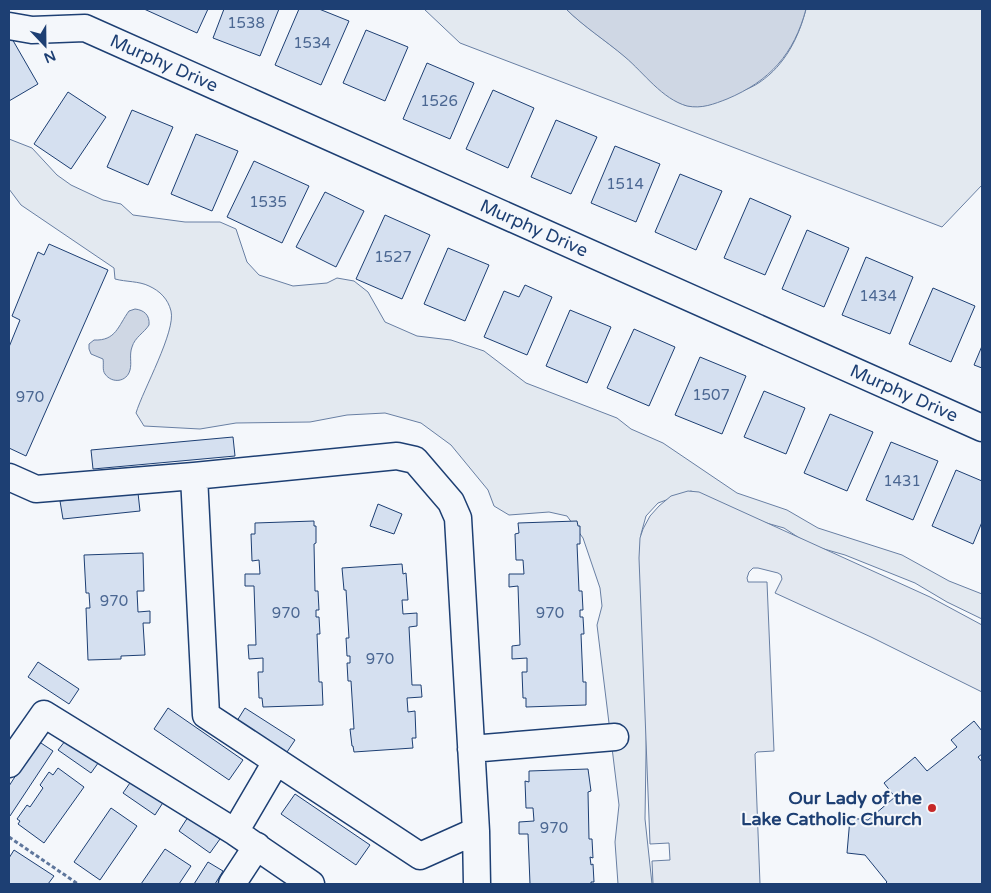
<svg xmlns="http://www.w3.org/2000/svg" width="991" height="893" font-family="'Varela Round',sans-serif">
<rect width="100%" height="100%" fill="#f4f7fb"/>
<path fill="#e3e9f0" stroke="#687fa3" d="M424,9H566C585,27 606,41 626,57C642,71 666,98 685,105C699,109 709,103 721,98C734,93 749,90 760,82C785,65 799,37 806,9H982V185L942,227L460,43Z
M9,139L32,148L57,175L71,185L103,200L121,204L133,215L185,222H220L236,229L247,262L259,275L293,286L327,283L337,278L354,281L368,292L385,322L417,336L451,340L484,351L526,383L617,418L631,429L663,443L737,493L787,510L818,528L902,555L949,581L982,594V619L947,602L915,583L845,555L810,545L784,528L749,518L691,491L658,503L646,516L641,534L647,690L645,819L652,884H618L615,842L619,805L597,625L602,606L600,588L583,538L567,516L549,512L509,515L494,506L488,490L451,445L421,423L385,413L347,415L310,422L236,423L200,429L144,426L136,413C143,390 176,331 171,311C168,299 160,291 149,286C139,281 126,282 115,279L114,268L21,205L9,189Z"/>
<path fill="#e3e8f0" stroke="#687fa3" d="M688,491L699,492L930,597L982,625V692L871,637L775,593L782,579L781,575L778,573L758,568H753L749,572L747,578L748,582H767L774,751L757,752L755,754L760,884H653L652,861L670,860L669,843L650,844L639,558L640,538L643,529L650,516L659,506L671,496Z"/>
<path fill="#cfd7e4" stroke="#687fa3" d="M566,9H806C794,54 770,81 727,99C714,104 702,109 687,106C662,99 644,73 625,57C605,40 584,27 566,9Z
M135,309C144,310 150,315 149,325C144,333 135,337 132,347C129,355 132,363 130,370C127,382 112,384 105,374C102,370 104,364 103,359L91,354L89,349V344L94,340C116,341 118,326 129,311Z"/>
<path fill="#d5e0f0" stroke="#1d3f73" d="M144,9H208L197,33Z
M224,9H279L260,56L213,38Z
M299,9H319L349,21L321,85L275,65Z
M366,30L408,47L385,101L343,83Z
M11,37L38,84L9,101V39Z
M427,63L474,83L450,139L403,119Z
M493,90L534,108L508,168L466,149Z
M68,92L106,117L71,169L34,144Z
M132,110L173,127L148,185L107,167Z
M556,120L597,137L571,194L531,177Z
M196,134L238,151L212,211L171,194Z
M615,146L660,164L636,222L591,203Z
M254,161L309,186L282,243L227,217Z
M680,174L722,191L696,250L655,232Z
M325,192L364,211L336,267L296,247Z
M750,198L791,216L765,275L724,258Z
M385,215L430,235L402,299L356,279Z
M807,230L849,248L824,307L782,289Z
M49,244L108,270L26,456L9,448V347L20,320L12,316L38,252L44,255Z
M448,248L489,265L465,321L424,304Z
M866,257L913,277L890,334L842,315Z
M525,285L552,297L527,355L484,337L504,291L519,297Z
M933,288L975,306L951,362L909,344Z
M570,310L611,327L587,383L546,366Z
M634,329L675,347L649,406L607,388Z
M982,346V368L974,365Z
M700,357L746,376L722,434L675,415Z
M764,391L805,408L786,454L744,437Z
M830,414L873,432L847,491L804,473Z
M233,437L235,456L93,469L91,450Z
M891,442L938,461L913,520L866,500Z
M956,470L982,481V522L973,544L932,526Z
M138,493L140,511L63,519L60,501Z
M378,504L402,514L394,534L370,526Z
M314,521V526H316V543L314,544L315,591H318L319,610H316V617H319L320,634H317L319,682H322L323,705L263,707L262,698H259L258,672H263V658L249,659L248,645H256L254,586H245V574H260L259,560L252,561L251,534H255V523Z
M577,521L578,526H580V544H577L579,591H582L583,610H580V617H583L584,634H581L583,682H586V705L526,707V698H523L522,672H527V658L512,659V646L520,645L518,586L509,587V574H524L523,560H516L515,534L519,533L518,523Z
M143,553L144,591H137L138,612L150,611V623H143L145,655L121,656V659L88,660L86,608H90L89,593H86L84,555Z
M402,564L403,574L406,573L408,600H402L403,614L417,613V626L409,627L412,685H421L422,697L407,698L408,712L415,711L416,738H412L413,748L354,752L353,746H352L350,729H354L351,681H348L347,663H350V656H347L346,638H349L346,590H344L342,568Z
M38,662L79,689L69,704L28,677Z
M168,708L243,760L229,780L154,729Z
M245,708L295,740L285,755L235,724Z
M974,721L982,731V754L978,757L982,762V884H885L887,882L865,855L847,853L850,818L868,820L895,797L884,783L915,757L927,771L957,747L951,740Z
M69,736L101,759L91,773L58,750Z
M38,741L53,751L10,816L9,815V786Z
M58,768L84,787L44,843L18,824L20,821L17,819L27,805L30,807L43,788L40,785L49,772L53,775Z
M588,769L591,791L588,792L589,839H592L593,858L590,857L591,865L593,864L594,882H591V884H530L528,834H519V822L534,821L533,808H526L525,781L529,782V771Z
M132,780L164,801L155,815L123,793Z
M295,794L370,845L356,865L281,814Z
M111,808L137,826L100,880L74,862Z
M188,817L220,839L210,853L179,831Z
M165,849L191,866L179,884H141Z
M14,850L54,876L48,884H9V858Z
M208,862L223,871L215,884H194Z"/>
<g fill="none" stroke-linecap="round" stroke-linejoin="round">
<defs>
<path id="minor" d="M9,26L32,30L85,28L982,428
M9,477L36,489L194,476L397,456L415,460L451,502L458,518L476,831L420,856L206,715L194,476
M471,749L615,737
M9,764L44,714L235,832L311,884
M476,831L477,884
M235,832L276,762
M232,884L257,846"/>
</defs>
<use href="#minor" stroke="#1d3f73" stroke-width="29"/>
<path stroke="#5e769c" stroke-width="3" stroke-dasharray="4 2.5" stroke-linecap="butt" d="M9,837L78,884"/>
<use href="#minor" stroke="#f4f7fb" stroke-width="26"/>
</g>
<circle fill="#c62828" stroke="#f4f7fb" stroke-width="2" cx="932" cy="808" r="5"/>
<g text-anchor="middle" stroke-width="4" stroke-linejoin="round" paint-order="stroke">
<g font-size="15" fill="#4b6792">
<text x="246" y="28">1538</text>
<text x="312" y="48">1534</text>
<text x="439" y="106">1526</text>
<text x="625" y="189">1514</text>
<text x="268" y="207">1535</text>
<text x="393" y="262">1527</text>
<text x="878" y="301">1434</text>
<text x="711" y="400">1507</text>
<text x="30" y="402">970</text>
<text x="902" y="486">1431</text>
<text x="114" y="606">970</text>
<text x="286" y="618">970</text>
<text x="550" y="618">970</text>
<text x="380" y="664">970</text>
<text x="554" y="833">970</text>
</g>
<g font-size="18" fill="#1d3f73" stroke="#f4f7fb">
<text transform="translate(164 63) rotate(24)" y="6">Murphy Drive</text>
<text transform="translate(534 228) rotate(24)" y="6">Murphy Drive</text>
<text transform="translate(904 393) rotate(24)" y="6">Murphy Drive</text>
</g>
<g font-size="18" font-weight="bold" fill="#1d3f73" stroke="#f4f7fb" text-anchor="end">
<text x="922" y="804">Our Lady of the<tspan x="922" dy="21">Lake Catholic Church</tspan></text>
</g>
</g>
<rect width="991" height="893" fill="none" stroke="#1d3f73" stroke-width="20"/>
<g transform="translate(45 45) rotate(158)" stroke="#f4f7fb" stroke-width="4" paint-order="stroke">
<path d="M0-4L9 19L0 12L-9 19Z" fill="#1d3f73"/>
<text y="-8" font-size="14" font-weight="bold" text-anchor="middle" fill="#1d3f73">N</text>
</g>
</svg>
